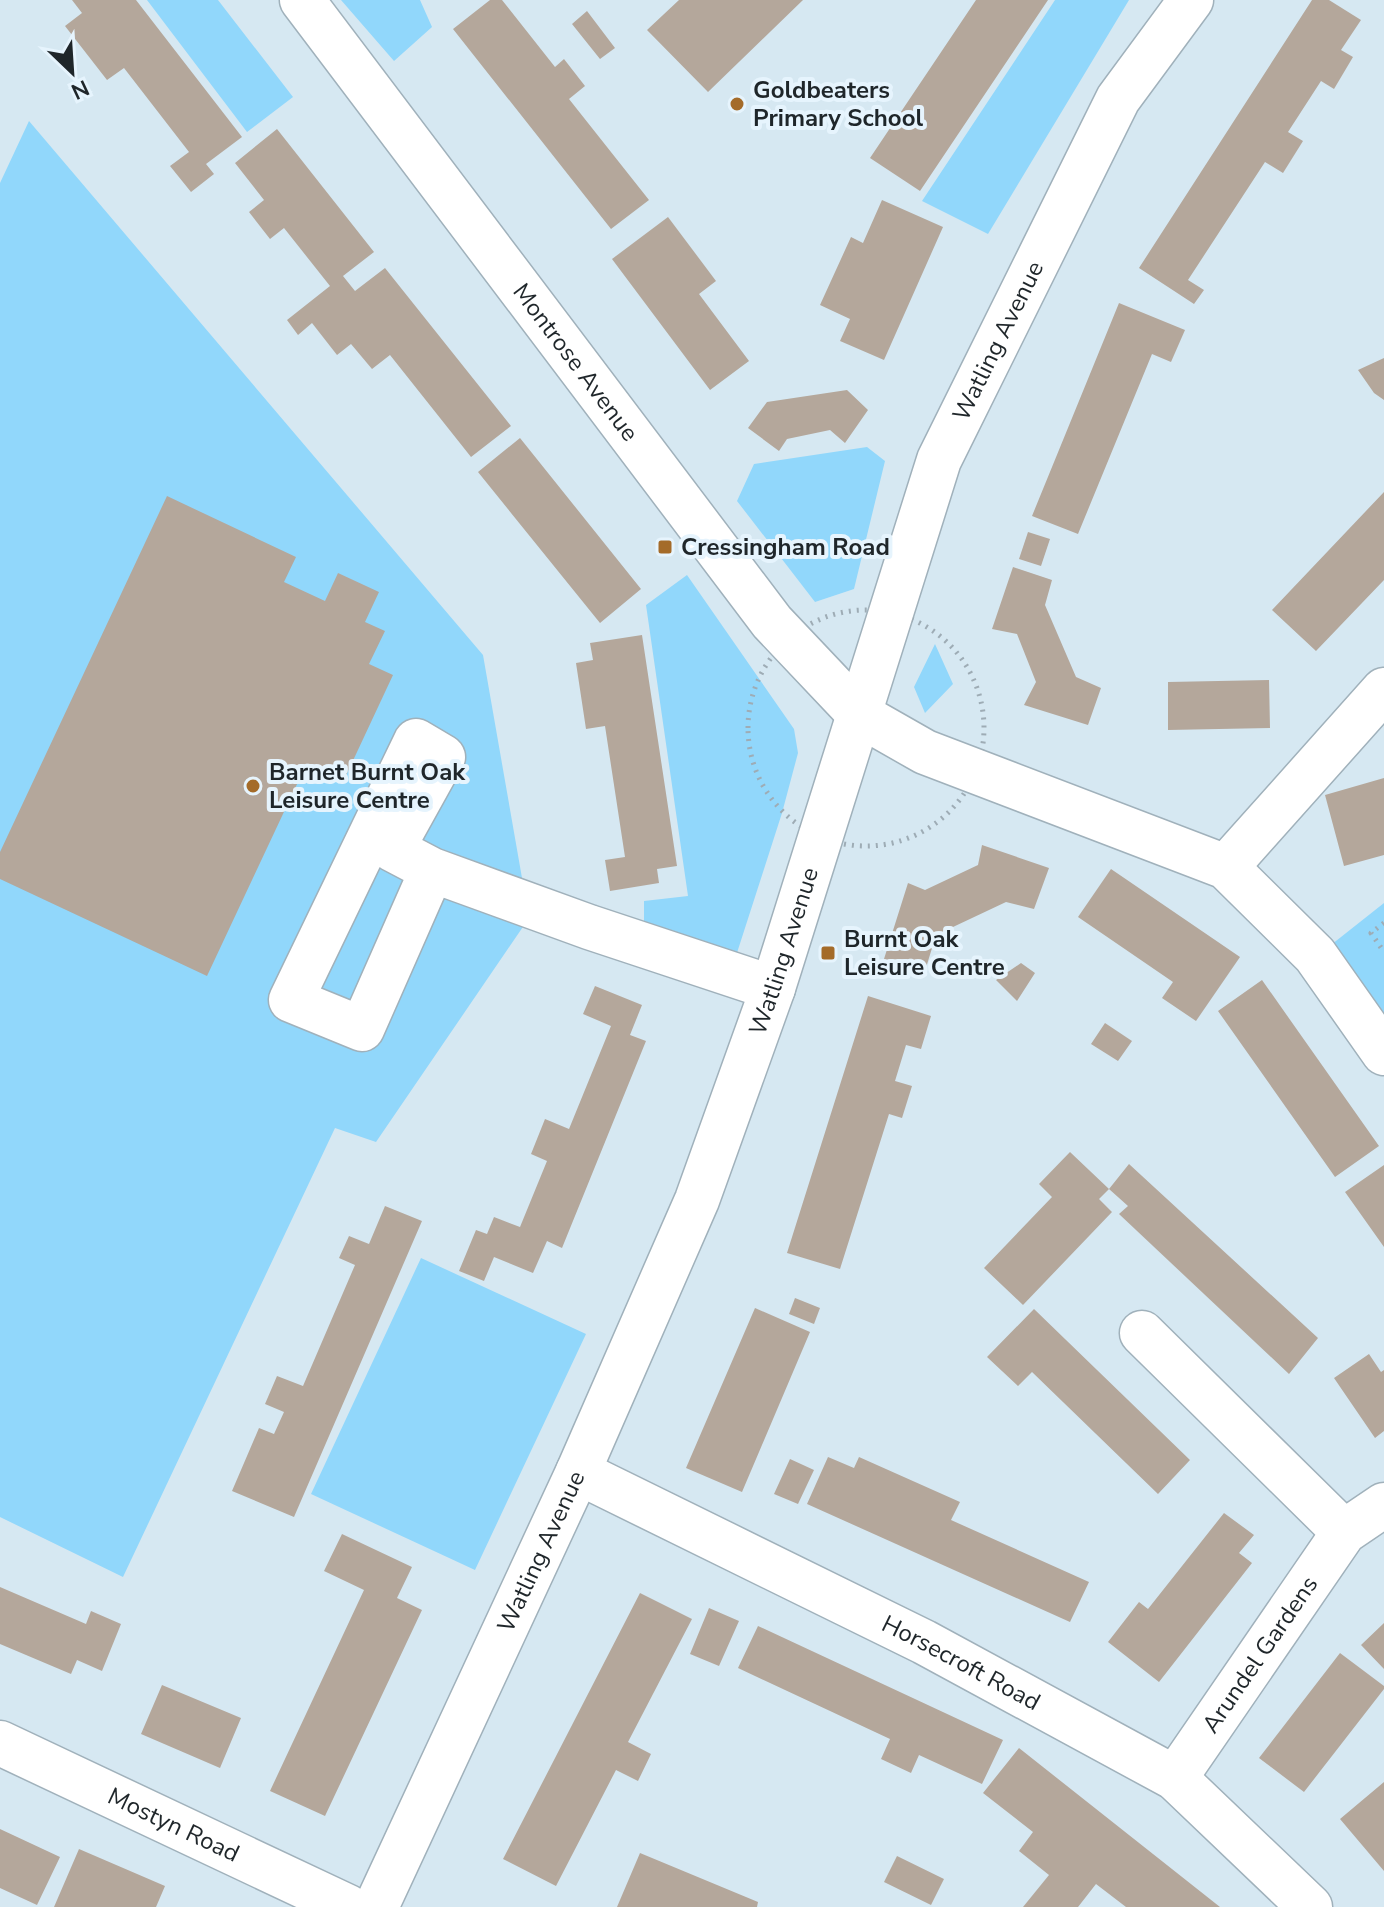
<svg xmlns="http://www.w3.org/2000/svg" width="1384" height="1907" font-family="'Nunito Sans',sans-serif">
<rect width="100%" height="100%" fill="#d6e8f2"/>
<path fill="#91d7fb" d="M147,0H218L293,97L247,132Z
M341,0H420L432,27L394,61Z
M1055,0H1129L988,234L922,201Z
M29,121L483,655L529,918L376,1142L335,1128L123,1577L0,1517V183Z
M867,447L885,461L854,589L815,602L737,501L754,464Z
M687,575L794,729L798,753L782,813L735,959L644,925V901L688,896L646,605Z
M935,644L953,684L925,713L914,687Z
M1384,903V1051L1317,956Z
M421,1258L586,1334L475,1570L311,1494Z"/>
<path fill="#b4a79b" d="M72,0H136L242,137L206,164L214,174L191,192L170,166L189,152L124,68L107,80L65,26L82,13Z
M490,0H502L555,67L564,59L585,86L569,99L649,200L611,229L453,29Z
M679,0H803L708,92L647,30Z
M976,0H1048L920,191L870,158Z
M1312,0H1329L1361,20L1341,50L1353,57L1334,89L1321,81L1288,132L1303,141L1283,173L1265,162L1188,280L1204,290L1194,304L1139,268Z
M587,11L615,48L600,59L572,24Z
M277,129L374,252L343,276L355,291L385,268L511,426L471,457L390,355L372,369L351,344L337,355L312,323L298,335L287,320L330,286L284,228L270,239L249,212L264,200L235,163Z
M882,200L943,227L884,360L840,341L850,319L820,305L851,237L863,243Z
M668,217L716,281L699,294L749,361L710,390L612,259Z
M1119,303L1185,330L1171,362L1152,354L1078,534L1032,516Z
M1384,358V400L1374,393L1358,370Z
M847,390L868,410L845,443L830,430L787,439L779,451L748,428L767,402Z
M520,438L641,589L600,623L478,472Z
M1384,492V580L1316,651L1272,610Z
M167,496L296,557L284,582L325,601L338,573L379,592L365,622L385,631L369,664L393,675L343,782L306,765L207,976L0,879V852Z
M1028,532L1050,539L1041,566L1019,559Z
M1013,567L1052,580L1045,605L1076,677L1101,688L1088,725L1024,705L1036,682L1017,634L992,629Z
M642,635L677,866L657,869L659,883L610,891L605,860L625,857L605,726L586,729L576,663L593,660L590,643Z
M1269,680L1270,728L1168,730V682Z
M1384,778V855L1344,866L1325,795Z
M982,845L1049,868L1034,909L1006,902L936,935L925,971L884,959L908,883L925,890L978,865Z
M1111,869L1240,957L1196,1021L1162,998L1173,982L1078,917Z
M1021,963L1035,973L1017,1001L996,980Z
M1262,980L1379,1146L1335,1177L1218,1011Z
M595,986L642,1005L630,1035L646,1041L562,1248L547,1241L533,1273L494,1257L484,1281L459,1271L476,1230L487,1234L494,1217L520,1227L547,1161L531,1154L545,1119L569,1129L611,1026L583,1014Z
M868,996L931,1016L921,1049L906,1045L895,1081L912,1086L902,1118L889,1114L840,1269L787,1253Z
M1105,1023L1132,1041L1118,1061L1091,1044Z
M1070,1152L1109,1189L1129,1164L1318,1338L1289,1374L1119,1214L1128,1206L1109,1189L1099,1199L1112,1212L1023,1305L984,1268L1052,1197L1039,1184Z
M1384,1165V1247L1345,1192Z
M385,1206L422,1221L294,1517L232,1491L259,1428L274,1434L284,1412L265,1404L277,1376L303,1386L355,1265L339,1258L349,1236L369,1244Z
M795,1298L820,1308L814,1324L789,1314Z
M755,1308L810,1332L742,1492L686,1468Z
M1034,1309L1190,1460L1158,1494L1032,1372L1018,1386L987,1357Z
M1369,1354L1381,1372L1384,1370V1431L1375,1438L1334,1378Z
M828,1457L854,1468L859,1457L960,1502L951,1520L1089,1582L1070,1622L807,1504Z
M790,1459L814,1470L798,1504L774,1494Z
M1224,1513L1254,1535L1239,1553L1252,1563L1159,1682L1108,1642L1139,1602L1148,1609Z
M342,1534L412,1567L397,1598L422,1610L325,1816L270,1791L364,1590L324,1571Z
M0,1587L86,1624L91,1611L121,1624L102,1671L77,1660L71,1674L0,1644Z
M640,1593L692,1619L628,1742L651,1754L638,1781L616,1770L556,1886L503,1859Z
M709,1608L739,1621L719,1666L690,1654Z
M1384,1623V1669L1361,1645Z
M758,1626L1003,1740L982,1784L919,1755L911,1773L881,1759L890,1739L738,1668Z
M1340,1653L1384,1686V1689L1304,1792L1259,1758Z
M162,1685L241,1718L220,1768L141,1734Z
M1019,1748L1220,1907H1126L1096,1884L1078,1907H1023L1049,1875L1019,1851L1033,1832L983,1793Z
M1384,1782V1871L1340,1819Z
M0,1829L60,1857L37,1905L0,1888Z
M79,1849L165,1886L156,1907H54Z
M640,1853L758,1902L757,1907H617Z
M897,1856L944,1879L931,1905L884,1882Z"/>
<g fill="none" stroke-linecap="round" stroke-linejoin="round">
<defs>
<g id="minor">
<path id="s1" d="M302,0L772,622L860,715L925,752L1226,867L1315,955L1384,1053"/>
<path d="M1226,867L1384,690"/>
<path d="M432,870L392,849L443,757L416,741L291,1000L362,1029L432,870L589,927L773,988"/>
<path d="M1142,1333L1344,1532"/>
<path id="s2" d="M578,1472L924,1642L1175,1778L1310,1907"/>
<path id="s3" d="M0,1743L348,1907"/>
<path id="s4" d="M1175,1778L1344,1532L1384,1505"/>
<path id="s5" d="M376,1907L578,1472L697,1200L773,988L939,460L1118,99L1191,0"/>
</g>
</defs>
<use href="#minor" stroke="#a0b1bb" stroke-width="47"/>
<path stroke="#9eacb5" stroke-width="5" stroke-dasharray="2 6" stroke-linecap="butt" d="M748 728a118 118 0 1 1 236 0a118 118 0 1 1-236 0Z
M1384,923L1371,933L1384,952"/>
<use href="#minor" stroke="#fff" stroke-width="44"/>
</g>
<g fill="#a46b29" stroke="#e6f4fd" stroke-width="3">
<circle cx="737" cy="104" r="8"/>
<rect x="657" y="539" width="16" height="16" rx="4"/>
<circle cx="253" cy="786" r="8"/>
<rect x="820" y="945" width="16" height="16" rx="4"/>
</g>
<g text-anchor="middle" stroke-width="8" stroke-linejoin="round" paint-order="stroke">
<g font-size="24" font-weight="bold" fill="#1f262a" stroke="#e6f4fd" text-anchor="start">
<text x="753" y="98">Goldbeaters<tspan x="753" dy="28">Primary School</tspan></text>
<text x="681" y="555">Cressingham Road</text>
<text x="269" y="780">Barnet Burnt Oak<tspan x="269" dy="28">Leisure Centre</tspan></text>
<text x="844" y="947">Burnt Oak<tspan x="844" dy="28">Leisure Centre</tspan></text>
</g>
<g font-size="24" fill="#1f262a" stroke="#e6f4fd">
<text dy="8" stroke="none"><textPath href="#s5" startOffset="1688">Watling Avenue</textPath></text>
<text dy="8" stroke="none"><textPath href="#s1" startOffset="454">Montrose Avenue</textPath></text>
<text dy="8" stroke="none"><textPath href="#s5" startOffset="1040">Watling Avenue</textPath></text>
<text dy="8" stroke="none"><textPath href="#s5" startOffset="392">Watling Avenue</textPath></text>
<text dy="8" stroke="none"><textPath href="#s4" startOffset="150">Arundel Gardens</textPath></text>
<text dy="8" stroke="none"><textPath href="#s2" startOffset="428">Horsecroft Road</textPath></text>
<text dy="8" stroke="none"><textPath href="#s3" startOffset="192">Mostyn Road</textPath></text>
</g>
</g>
<g transform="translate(72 72) rotate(155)" stroke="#e6f4fd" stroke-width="6" paint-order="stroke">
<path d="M0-6L14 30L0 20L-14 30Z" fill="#1f262a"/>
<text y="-12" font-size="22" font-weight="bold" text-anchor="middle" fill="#1f262a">N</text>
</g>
</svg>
